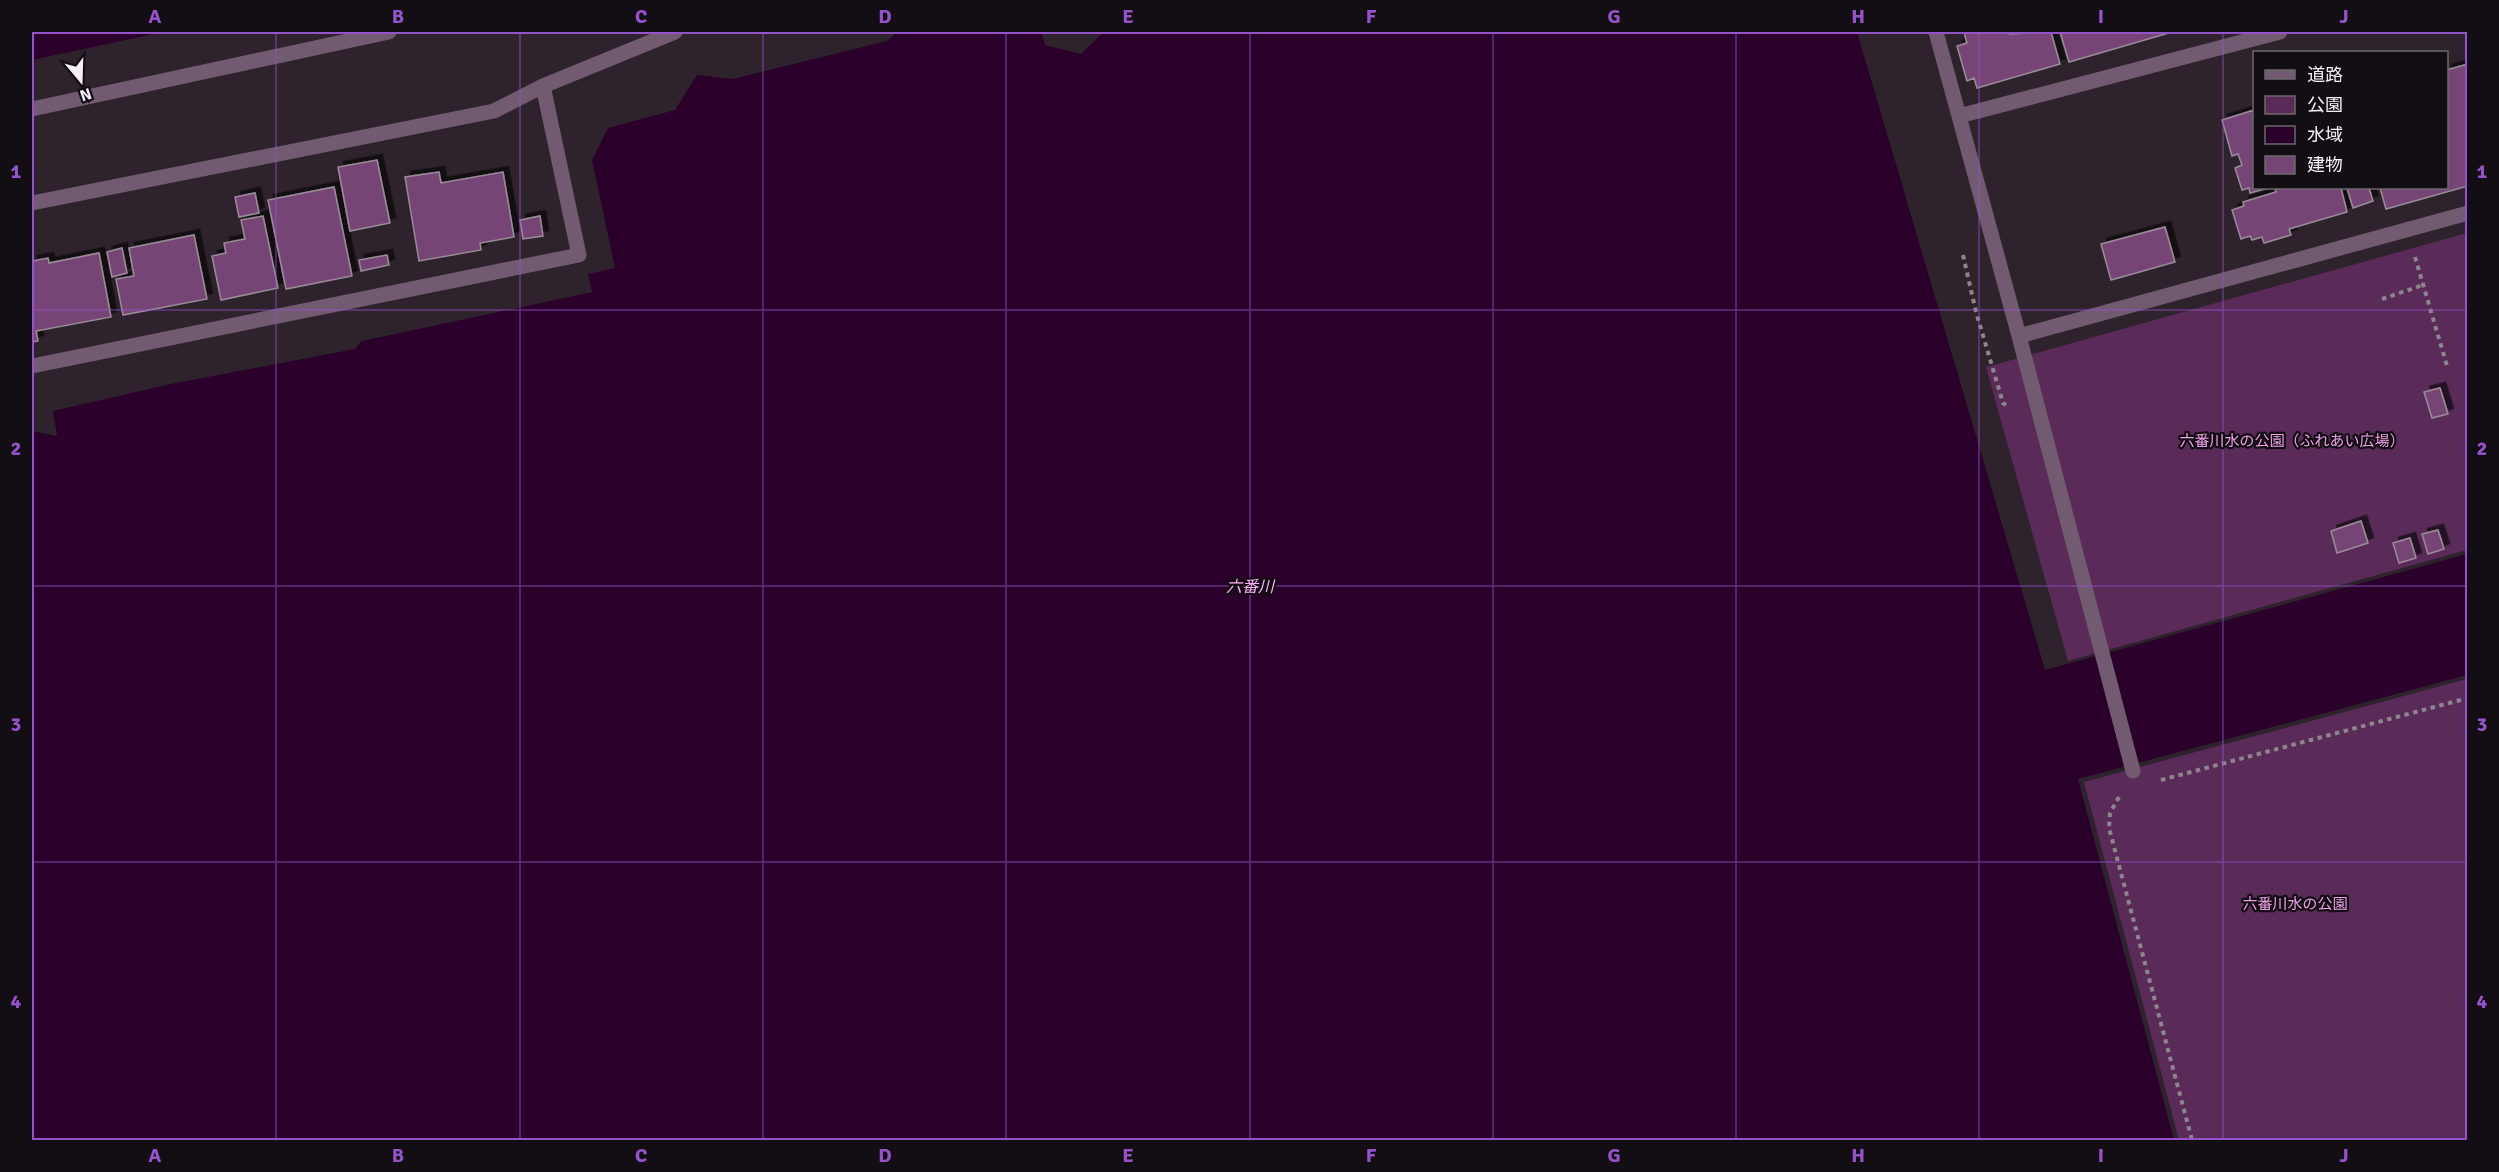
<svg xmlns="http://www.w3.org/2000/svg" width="2499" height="1172" font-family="Signika,'Noto Sans JP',sans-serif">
<defs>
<filter id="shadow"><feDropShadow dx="5.5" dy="-5.5" stdDeviation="0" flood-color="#0009"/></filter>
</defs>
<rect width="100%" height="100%" fill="#2e232d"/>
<path fill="#5a2a59" d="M2467,233V550L2068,661L1986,367Z
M2467,679V1140H2179L2084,782Z"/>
<path fill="#2a002a" d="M32,32H163L32,60Z
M897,32H1041L1045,45L1081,54L1104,32H1857L2045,670L2467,554V675L2078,779L2174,1140H32V431L57,436L53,411L171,384L355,349L362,341L592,292L588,274L615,268L592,160L608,128L675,110L697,75L733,79L887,41Z"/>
<path fill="#774575" stroke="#9a8c99" stroke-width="1.5" filter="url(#shadow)" d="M1964,32H2010V34L2051,32L2060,64L1977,88L1974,78L1967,81L1957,46L1967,43Z
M2060,32H2169V33L2069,62Z
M2468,64V186L2386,209L2380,188H2446V70Z
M2254,110V188H2268L2250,193L2249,188L2242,190L2235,168L2242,165L2238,154L2232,156L2222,120Z
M377,160L390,223L350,231L338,167Z
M439,172L441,183L503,172L514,237L480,243L481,250L419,261L405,177Z
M334,187L352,276L286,289L268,200Z
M2275,188H2341L2347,212L2289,229L2291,235L2264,243L2262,237L2252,240L2250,236L2241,239L2232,210L2244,206L2243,202L2276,192Z
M2347,188H2369L2373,201L2353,208Z
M255,193L259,213L239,217L235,197Z
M263,216L278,288L221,300L212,256L226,253L224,243L245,239L241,220Z
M540,216L543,236L523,239L520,220Z
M2165,227L2175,262L2111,280L2101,244Z
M194,235L207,299L123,315L116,279L134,276L129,248Z
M122,248L127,273L112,277L107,252Z
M99,253L111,317L36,331L38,341L32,342V261L48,258L49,263Z
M387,255L389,265L361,271L359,260Z
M2440,388L2448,414L2432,418L2424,392Z
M2361,521L2368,543L2337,553L2331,531Z
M2438,530L2444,549L2428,554L2422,534Z
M2410,538L2416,558L2399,563L2393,543Z"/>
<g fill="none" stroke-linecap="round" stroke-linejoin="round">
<path stroke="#8e858e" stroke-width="4" stroke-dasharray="4.5 4.5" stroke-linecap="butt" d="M1963,255L1976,312L2003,403L2006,405
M2415,257L2447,366
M2382,299L2423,285
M2161,780L2468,698
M2119,797L2110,813L2109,828L2192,1140"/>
<path stroke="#725b70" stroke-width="15" d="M1936,32L2019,336L2468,213
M32,109L389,32
M1959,116L2280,32
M32,203L494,111L543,86L675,32
M2019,336L2133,771
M32,366L579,255L543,86"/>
</g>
<path fill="none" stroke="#9453ca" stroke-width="1.5" stroke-opacity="0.55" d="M276,32V1140M520,32V1140M763,32V1140M1006,32V1140M1250,32V1140M1493,32V1140M1736,32V1140M1979,32V1140M2223,32V1140M32,310H2468M32,586H2468M32,862H2468"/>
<g text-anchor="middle" stroke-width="4.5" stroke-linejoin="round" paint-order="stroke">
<g font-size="15" fill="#eca1e8" stroke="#130e13">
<text x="2292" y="446">六番川水の公園（ふれあい広場）</text>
<text x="2295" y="909">六番川水の公園</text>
</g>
<g font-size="16" font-style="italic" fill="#fcb0f8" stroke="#130e13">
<text x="1250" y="592">六番川</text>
</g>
</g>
<rect width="2499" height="1172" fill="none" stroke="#130e13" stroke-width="66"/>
<rect x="2253" y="51" width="195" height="138" fill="#130e13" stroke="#6e686e" stroke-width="1.5"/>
<rect x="2265" y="70" width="30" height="9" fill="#725b70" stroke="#6e686e" stroke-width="1.5"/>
<text x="2307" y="81" font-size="18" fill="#f6eef6">道路</text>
<rect x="2265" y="96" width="30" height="18" fill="#5a2a59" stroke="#6e686e" stroke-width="1.5"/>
<text x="2307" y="111" font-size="18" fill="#f6eef6">公園</text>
<rect x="2265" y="126" width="30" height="18" fill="#2a002a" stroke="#6e686e" stroke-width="1.5"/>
<text x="2307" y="141" font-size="18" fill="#f6eef6">水域</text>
<rect x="2265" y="156" width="30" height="18" fill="#774575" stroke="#6e686e" stroke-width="1.5"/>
<text x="2307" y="171" font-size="18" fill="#f6eef6">建物</text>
<g transform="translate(81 81) rotate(161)" stroke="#130e13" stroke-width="4.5" paint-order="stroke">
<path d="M0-4.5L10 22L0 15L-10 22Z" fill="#f6eef6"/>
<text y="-9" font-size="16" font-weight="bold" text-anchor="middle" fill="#f6eef6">N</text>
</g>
<rect x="33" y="33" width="2433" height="1106" fill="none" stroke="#9453ca" stroke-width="2"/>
<g font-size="20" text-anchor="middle" font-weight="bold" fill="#9453ca">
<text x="155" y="23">A</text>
<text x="398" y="23">B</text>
<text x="641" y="23">C</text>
<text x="885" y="23">D</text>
<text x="1128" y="23">E</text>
<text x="1371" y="23">F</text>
<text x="1614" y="23">G</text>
<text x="1858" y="23">H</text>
<text x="2101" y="23">I</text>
<text x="2344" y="23">J</text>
<text x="16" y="178">1</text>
<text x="2482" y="178">1</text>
<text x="16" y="455">2</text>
<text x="2482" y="455">2</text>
<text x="16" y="731">3</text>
<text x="2482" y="731">3</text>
<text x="16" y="1008">4</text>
<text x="2482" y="1008">4</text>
<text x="155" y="1162">A</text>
<text x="398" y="1162">B</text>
<text x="641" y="1162">C</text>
<text x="885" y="1162">D</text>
<text x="1128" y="1162">E</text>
<text x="1371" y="1162">F</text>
<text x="1614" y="1162">G</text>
<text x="1858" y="1162">H</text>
<text x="2101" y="1162">I</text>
<text x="2344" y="1162">J</text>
</g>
</svg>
